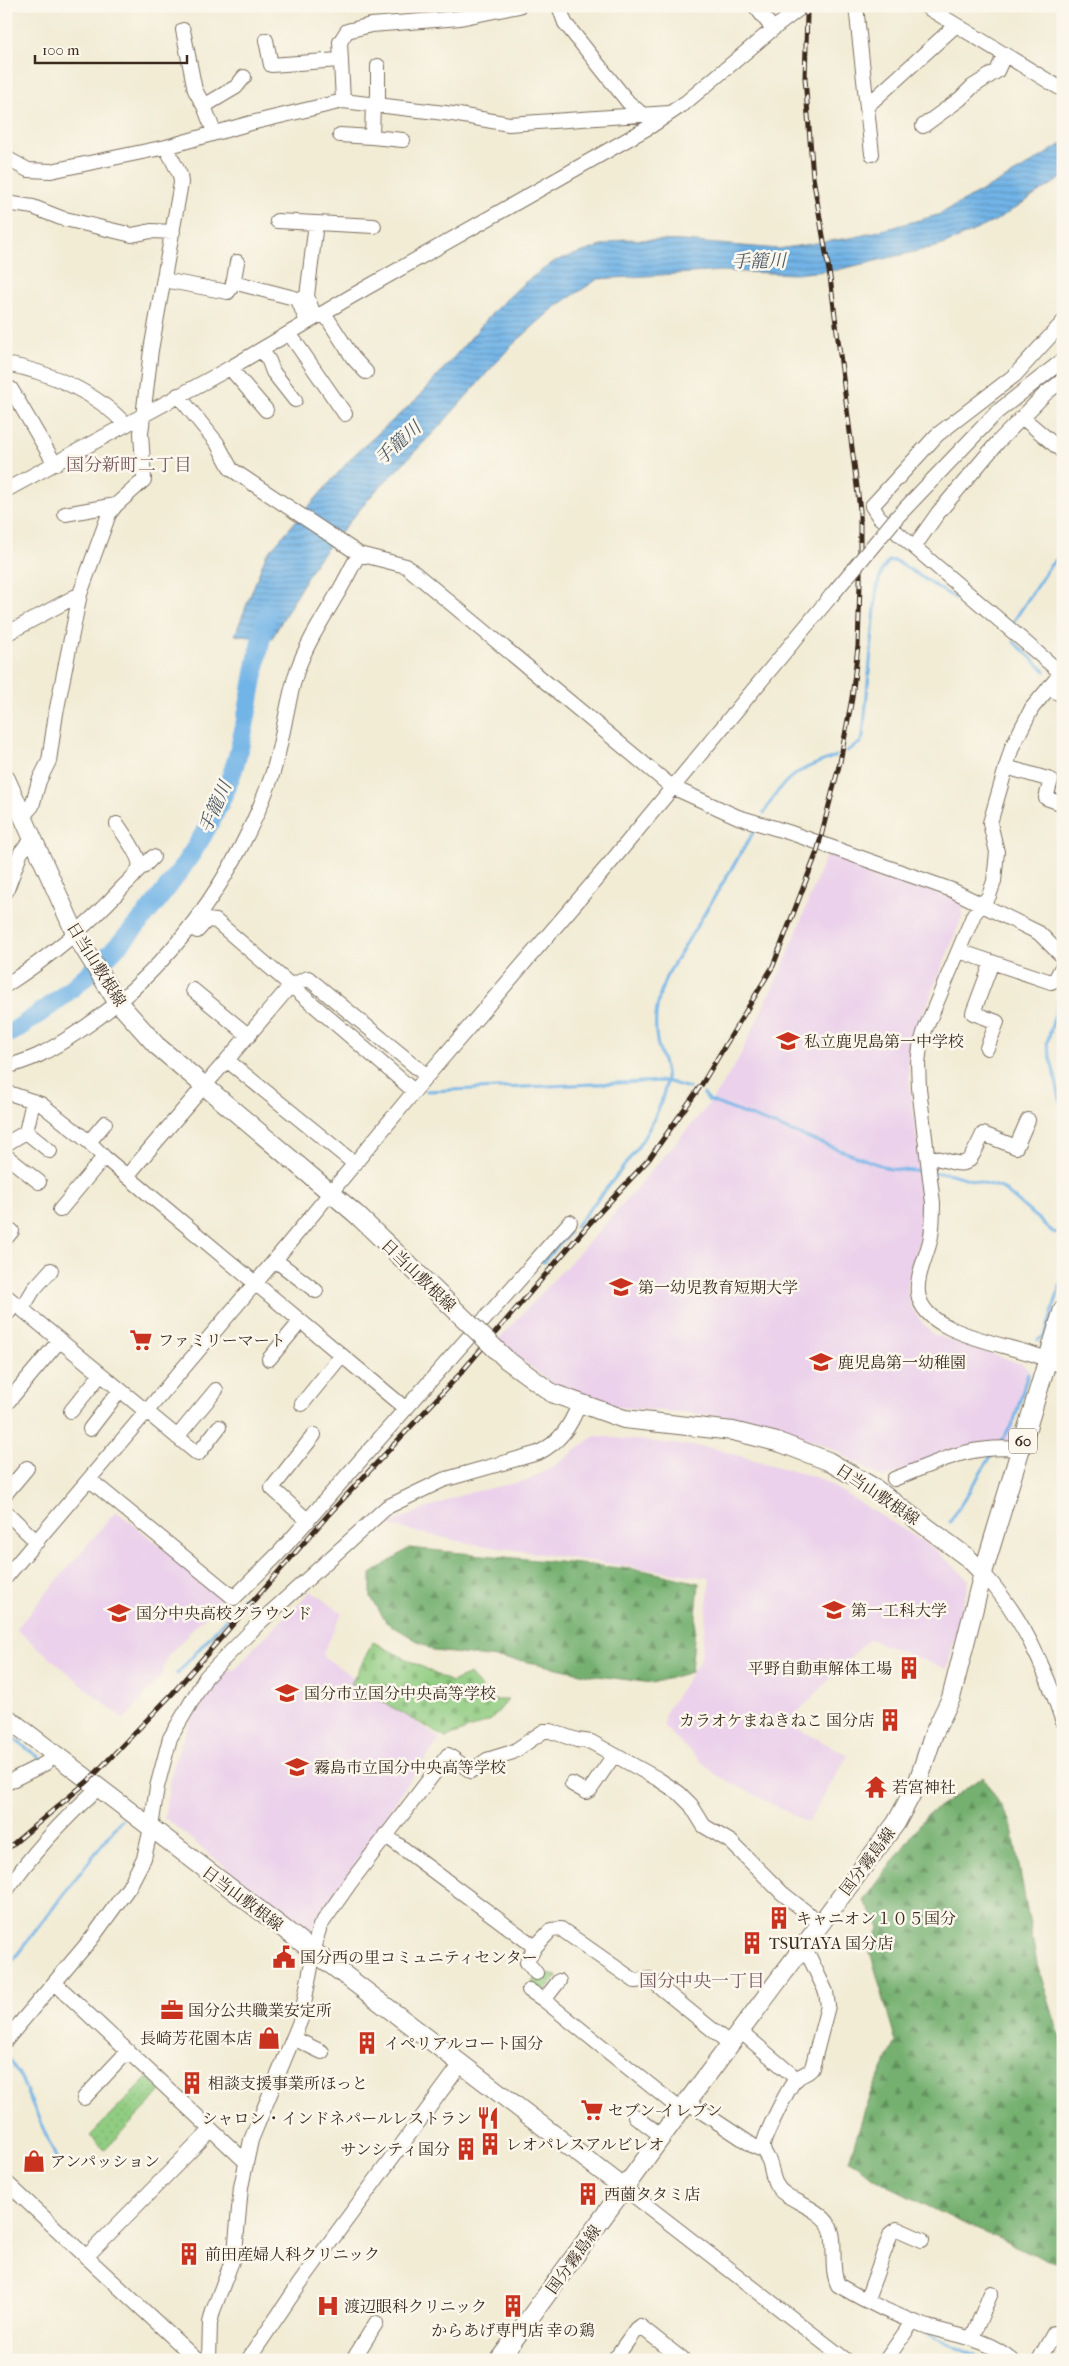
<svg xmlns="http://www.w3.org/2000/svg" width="1069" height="2366" font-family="'IM FELL French Canon','Noto Serif JP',serif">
<defs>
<pattern id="grass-dots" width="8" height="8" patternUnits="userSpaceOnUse" patternTransform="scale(1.25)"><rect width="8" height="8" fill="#90cc81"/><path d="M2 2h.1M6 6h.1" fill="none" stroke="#7daf6f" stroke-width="1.8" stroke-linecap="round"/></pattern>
<pattern id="forest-firs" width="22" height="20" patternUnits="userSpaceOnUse" patternTransform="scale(1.25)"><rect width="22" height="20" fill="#74b06f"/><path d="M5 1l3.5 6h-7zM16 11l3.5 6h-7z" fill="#608f5b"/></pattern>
<pattern id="cemetery-stones" width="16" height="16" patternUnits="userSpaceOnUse" patternTransform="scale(1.25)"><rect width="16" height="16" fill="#90cc81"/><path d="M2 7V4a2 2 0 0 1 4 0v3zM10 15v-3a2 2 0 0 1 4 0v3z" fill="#7daf6f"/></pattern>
<pattern id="water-rules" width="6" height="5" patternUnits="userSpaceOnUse" patternTransform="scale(1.25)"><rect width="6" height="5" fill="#71b4e7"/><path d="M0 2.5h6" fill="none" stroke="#5e93bb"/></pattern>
</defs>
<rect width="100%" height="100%" fill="#fbf7ec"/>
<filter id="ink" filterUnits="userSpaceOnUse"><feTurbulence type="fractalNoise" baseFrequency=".02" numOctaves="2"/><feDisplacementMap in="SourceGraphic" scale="10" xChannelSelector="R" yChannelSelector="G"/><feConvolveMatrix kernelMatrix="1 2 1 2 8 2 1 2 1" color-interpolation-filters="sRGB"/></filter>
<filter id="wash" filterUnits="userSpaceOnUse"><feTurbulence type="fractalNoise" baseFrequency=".0096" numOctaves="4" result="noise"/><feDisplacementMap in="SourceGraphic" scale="20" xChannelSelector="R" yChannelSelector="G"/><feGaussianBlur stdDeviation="1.12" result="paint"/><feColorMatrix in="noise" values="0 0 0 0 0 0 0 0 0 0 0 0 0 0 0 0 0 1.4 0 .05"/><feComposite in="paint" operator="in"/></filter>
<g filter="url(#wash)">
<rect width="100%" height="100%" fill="#f2ecd5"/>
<path fill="#ebd1eb" d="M828,854L963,902L962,917L913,1040L908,1057L909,1079L922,1178L924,1213L923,1229L907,1284L910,1305L920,1320L934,1335L1022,1364L1030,1372L1009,1442L966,1447L883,1478L829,1447L776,1428L731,1417L608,1406L554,1385L497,1341L601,1229L710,1103L737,1062L787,957L824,860Z
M595,1436L712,1448L821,1479L932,1547L969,1580L947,1669L869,1639L787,1723L848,1755L808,1823L715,1774L664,1727V1715L701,1658L710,1578L473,1544L384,1525L464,1494L529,1480L562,1461Z
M116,1511L224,1596L167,1657L162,1675L124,1720L16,1629Z
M311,1591L342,1613L322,1655L440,1739L407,1784L309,1935L164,1817L174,1762L193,1715L223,1672L236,1669L253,1649Z"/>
<path fill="url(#grass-dots)" stroke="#667b50" d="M539,1973L557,1976L542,1995L529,1986Z
M148,2077L162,2091L105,2150L90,2136Z"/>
<path fill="url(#forest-firs)" stroke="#586d46" d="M409,1548L642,1570L699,1583L691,1672L652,1683L590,1675L524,1661L434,1651L386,1622L371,1597V1574Z
M983,1777L1011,1822L1037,1964L1063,2046V2264L1045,2259L954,2219L891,2188L849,2161L869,2096L896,2042L869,1948L880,1927L864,1901L926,1816Z"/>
<path fill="url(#cemetery-stones)" stroke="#667b50" d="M373,1642L451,1682L470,1674L491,1700H508L491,1720L446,1738L351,1684Z"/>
<path fill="url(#water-rules)" stroke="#566f82" d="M1063,143V177L995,221L943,245L837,270L794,274L722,271L598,279L554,308L510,347L440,426L372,495L315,563L271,640L235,635L266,555L354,455L419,397L496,309L524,283L555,261L623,239L683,241L778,249L856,237L938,215L1022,169Z"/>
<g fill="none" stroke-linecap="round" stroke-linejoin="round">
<path stroke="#71b4e7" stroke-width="3" d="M1012,624L1049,567L1063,552
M1014,642L1045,671
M847,751L860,743L863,737L877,587L882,570L889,561H896L991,621
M764,813C786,774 795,772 836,756
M1063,986L1047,1043L1063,1111
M427,1091L666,1081L689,1088
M704,1094L708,1100L890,1169L926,1172
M932,1173H947L1002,1188L1053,1232L1063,1235
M575,1227C607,1186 658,1135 666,1082C668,1068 659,1054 657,1041C653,1018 658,998 666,977L753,833
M543,1262L569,1233
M1038,1340L1045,1335L1063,1277
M1001,1442L1014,1421L1028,1373
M950,1522L993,1453
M177,1674L245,1597
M6,1733L41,1759
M6,1969L121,1820
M7,2057L19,2074L58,2162
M791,2100L799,2086
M924,2332L983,2360"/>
<path stroke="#71b4e7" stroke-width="19" d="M6,1034L14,1031C29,1020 46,1010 60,998C132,941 214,844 238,754C250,708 255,660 267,613"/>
</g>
</g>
<g filter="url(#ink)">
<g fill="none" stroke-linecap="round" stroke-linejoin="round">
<defs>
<path id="minor" d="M559,6L565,23L628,102L643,115
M755,6L773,29
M856,6L872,154
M925,6L1063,90
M183,30L195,90L204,106
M266,40L271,65L339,60
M343,101L340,42L347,31L371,25L460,18L519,6
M373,103L372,137L403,140
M378,104V66
M867,106L955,26
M923,126L960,99L972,87L997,71L1004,56
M214,132L204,106L236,87L244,77
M340,135L372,137
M6,158L28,170L51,171L166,147L251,123L343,101L453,114L509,124L669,113
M6,203L33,207L61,218L132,235L151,231L173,232
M277,221L316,223L307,296L315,318
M316,223L374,226
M164,280L228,292L233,285L237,262
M233,282L298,299L304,315
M324,313L353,358L366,372
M289,333L345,414
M262,350L269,361L273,372L295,400
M6,364C49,372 96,392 126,425
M230,368L266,410
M6,390L11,389L55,464
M178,395L217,443L231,469L359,554L406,566L672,787L738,817L791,833L952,890L1039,933L1063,957
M1023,418L1063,452
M6,490L230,368L352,296L651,126L685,103L773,29L803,6
M65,514L116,505
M897,517L997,412L1063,360
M914,547L938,513L998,442L1046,393L1063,380
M6,634L80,594L109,514L116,505L144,480L141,433L151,350L181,183L180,175L166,147
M1063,671L1032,708L1012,747L990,823L997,852L994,881L989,896L974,914L925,1030L920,1047L918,1063L919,1088L933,1203C933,1216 933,1228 930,1241C926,1258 916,1276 918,1293C924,1341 1029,1344 1063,1367
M1061,673L879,517L872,506L937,435L1015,375L1063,322
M1049,687L1063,696
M1006,767L1051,780L1046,798L1063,804
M23,816L32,806L39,781L49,761L56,713L80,594
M139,867H143L153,857
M6,892L21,852L33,839
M197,931L207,920L216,921L414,1091
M959,951L1051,982L1055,980L1063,965
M6,985C48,958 87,926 121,889C126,883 136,876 139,868C142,859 123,833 117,824
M193,990L249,1036
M987,1048L997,1022L973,1013L992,962
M228,1061L355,1164
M6,1067C19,1063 33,1059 45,1052C152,993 228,895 270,781C283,746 285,707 297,671C307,642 324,617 339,591C346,579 352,566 359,554
M6,1092L41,1104L89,1142L104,1157L406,1409
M26,1132L50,1151
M89,1142L105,1123
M6,1144L26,1132L33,1101
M6,1156L39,1182
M928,1156C968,1165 965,1173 983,1134L1016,1147L1028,1120
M128,1175C181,1111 237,1050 290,986L308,978L427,1076
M60,1210L104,1157
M6,1238L12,1231
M275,1260L316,1291
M6,1296L198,1454L219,1427
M22,1309L34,1289L51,1270
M6,1315L16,1304
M269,1359L300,1322
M6,1404L60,1340
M302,1404L341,1356
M71,1411L101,1374
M90,1429L120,1390
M177,1437L216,1390
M894,1479C941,1461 969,1444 1020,1449
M90,1480L234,1598L278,1554L570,1222
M6,1493L27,1468
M6,1512L37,1542
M308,1521L272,1488L314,1435
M983,1573C1022,1616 1045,1667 1063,1722
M6,1577L275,1260L427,1076L611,862L831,596
M6,1783L46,1763L54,1753
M572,1784L586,1792L590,1790L614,1755
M385,1835L535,1947L551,1930L561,1929L635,1981L650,1979L730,2044
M6,1891C32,1853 64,1819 98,1788
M535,1947L527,1962L536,1973
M803,1947L809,1956L826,1992L828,2006L812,2068C808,2074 802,2074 797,2078C790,2084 763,2138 763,2147C763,2153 769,2158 770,2164C773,2176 774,2187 785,2194C798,2203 821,2211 829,2225C838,2241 829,2266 838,2285C865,2301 898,2317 928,2327C958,2336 988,2339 1012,2360
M55,1983L246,2162
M529,1990L544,2000L681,2110
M544,2000L559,1981
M740,2031L797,2079
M293,2038L322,2052
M6,2040L92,1938L129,1887L144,1858L151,1828L157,1787L170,1738L206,1677L259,1623L387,1507L443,1480L538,1453C560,1442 570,1427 579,1404
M84,2098L128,2051
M687,2102L755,2147L763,2150
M635,2116L662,2136
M6,2182L197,2360
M624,2188L846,2360
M86,2257L211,2130
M867,2299L891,2233L897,2229L922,2240
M972,2338L991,2293
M209,2360L210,2323L213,2311L235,2253L241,2187L251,2140L301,2019L317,1936L320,1926L350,1883L448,1755L471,1771L487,1760L513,1752L544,1731H550L577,1740L591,1742L658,1779L679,1793L691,1805L704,1826L731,1842L782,1893L820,1923
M248,2360L300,2283L461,2064
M353,2360L376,2323
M614,2360L636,2329L640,2326L683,2360
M886,2360L913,2321
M1039,2360L1054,2333"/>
<path id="major" d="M6,779L77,937L116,1000L156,1045L357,1215
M552,1393L624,1419L733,1431L781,1443L828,1461L873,1487L968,1558L983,1573
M6,1717L624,2188
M499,2360L687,2102L896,1823L917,1784L934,1733L951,1698L983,1573L1063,1309"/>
</defs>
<use href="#minor" stroke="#7b6e5e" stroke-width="16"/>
<use href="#major" stroke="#7b6e5e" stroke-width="20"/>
<use href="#minor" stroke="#fff" stroke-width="14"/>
<use href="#major" stroke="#fff" stroke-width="18"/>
<defs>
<path id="rail" d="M6,1850L88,1781L172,1694L329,1514L459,1375L589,1224L649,1159L702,1084L773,966L817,852L840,762L852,698L858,646L860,584V510L830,277L813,177L805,78L807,15L802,6"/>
</defs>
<use href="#rail" stroke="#3b2a1e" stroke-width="5"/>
<use href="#rail" stroke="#fbf7ec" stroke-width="3" stroke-dasharray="9" stroke-linecap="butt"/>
<defs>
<path id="minor-bridge" d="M831,596L897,517"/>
<path id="major-bridge" d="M357,1215L507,1360L552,1393"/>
</defs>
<use href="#minor-bridge" stroke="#7b6e5e" stroke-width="16" stroke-linecap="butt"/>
<use href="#major-bridge" stroke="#7b6e5e" stroke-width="20" stroke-linecap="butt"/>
<use href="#minor-bridge" stroke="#fff" stroke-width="14"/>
<use href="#major-bridge" stroke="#fff" stroke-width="18"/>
</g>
</g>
<defs>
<symbol id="school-bare" viewBox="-9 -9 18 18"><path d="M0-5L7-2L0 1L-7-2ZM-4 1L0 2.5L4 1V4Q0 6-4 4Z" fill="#c8321e" stroke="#fbf7ec" stroke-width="2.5" paint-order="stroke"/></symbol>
<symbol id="university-bare" viewBox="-9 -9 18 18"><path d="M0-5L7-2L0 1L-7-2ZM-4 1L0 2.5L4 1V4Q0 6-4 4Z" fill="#c8321e" stroke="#fbf7ec" stroke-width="2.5" paint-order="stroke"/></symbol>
<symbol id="supermarket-bare" viewBox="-9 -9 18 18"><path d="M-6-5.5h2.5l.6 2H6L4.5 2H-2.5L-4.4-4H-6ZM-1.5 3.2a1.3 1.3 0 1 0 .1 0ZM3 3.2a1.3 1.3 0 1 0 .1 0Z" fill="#c8321e" stroke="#fbf7ec" stroke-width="2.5" paint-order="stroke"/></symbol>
<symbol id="building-bare" viewBox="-9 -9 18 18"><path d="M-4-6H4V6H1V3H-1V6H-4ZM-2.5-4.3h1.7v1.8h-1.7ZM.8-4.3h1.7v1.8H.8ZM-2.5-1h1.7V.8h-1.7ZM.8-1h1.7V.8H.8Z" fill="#c8321e" stroke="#fbf7ec" stroke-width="2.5" paint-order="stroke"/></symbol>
<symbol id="temple-bare" viewBox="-9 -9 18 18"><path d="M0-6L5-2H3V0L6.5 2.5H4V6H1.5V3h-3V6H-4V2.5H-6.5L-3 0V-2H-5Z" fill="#c8321e" stroke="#fbf7ec" stroke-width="2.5" paint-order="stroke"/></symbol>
<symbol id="civic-bare" viewBox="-9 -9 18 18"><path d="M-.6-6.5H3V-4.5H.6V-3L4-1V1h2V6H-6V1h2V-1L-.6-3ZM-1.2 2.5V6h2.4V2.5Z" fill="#c8321e" stroke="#fbf7ec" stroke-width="2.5" paint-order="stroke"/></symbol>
<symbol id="office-bare" viewBox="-9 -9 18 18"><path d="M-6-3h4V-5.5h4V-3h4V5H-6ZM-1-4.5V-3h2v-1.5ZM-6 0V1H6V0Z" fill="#c8321e" stroke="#fbf7ec" stroke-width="2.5" paint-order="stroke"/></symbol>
<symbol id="shop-bare" viewBox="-9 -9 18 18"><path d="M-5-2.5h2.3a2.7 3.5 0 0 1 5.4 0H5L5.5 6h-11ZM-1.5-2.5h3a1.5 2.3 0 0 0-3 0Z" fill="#c8321e" stroke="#fbf7ec" stroke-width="2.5" paint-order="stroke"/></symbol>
<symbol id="restaurant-bare" viewBox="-9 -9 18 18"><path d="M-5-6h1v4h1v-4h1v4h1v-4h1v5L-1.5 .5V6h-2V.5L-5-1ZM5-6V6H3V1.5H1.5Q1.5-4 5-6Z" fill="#c8321e" stroke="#fbf7ec" stroke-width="2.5" paint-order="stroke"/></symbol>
<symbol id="hospital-bare" viewBox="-9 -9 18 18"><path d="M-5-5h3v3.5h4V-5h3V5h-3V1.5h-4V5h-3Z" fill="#c8321e" stroke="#fbf7ec" stroke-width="2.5" paint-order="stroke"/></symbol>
</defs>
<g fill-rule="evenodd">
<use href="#school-bare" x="772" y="1025" width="32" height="32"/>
<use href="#university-bare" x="605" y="1271" width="32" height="32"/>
<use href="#supermarket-bare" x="125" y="1324" width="32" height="32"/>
<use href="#school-bare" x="805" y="1346" width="32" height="32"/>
<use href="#university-bare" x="818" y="1594" width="32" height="32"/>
<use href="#school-bare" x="103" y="1597" width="32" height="32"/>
<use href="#building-bare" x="893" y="1652" width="32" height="32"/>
<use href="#school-bare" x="271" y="1677" width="32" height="32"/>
<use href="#building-bare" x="874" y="1704" width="32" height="32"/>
<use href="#school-bare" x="281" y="1751" width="32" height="32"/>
<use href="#temple-bare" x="860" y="1771" width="32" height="32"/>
<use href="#building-bare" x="763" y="1902" width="32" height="32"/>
<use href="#building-bare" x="736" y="1927" width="32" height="32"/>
<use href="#civic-bare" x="268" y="1941" width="32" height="32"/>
<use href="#office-bare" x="156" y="1994" width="32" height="32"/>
<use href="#shop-bare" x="253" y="2022" width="32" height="32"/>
<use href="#building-bare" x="351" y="2027" width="32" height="32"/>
<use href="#building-bare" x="176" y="2067" width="32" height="32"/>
<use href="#supermarket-bare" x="576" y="2094" width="32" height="32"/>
<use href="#restaurant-bare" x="472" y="2102" width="32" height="32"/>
<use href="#building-bare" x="474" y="2128" width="32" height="32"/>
<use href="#building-bare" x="450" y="2133" width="32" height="32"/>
<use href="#shop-bare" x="18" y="2145" width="32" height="32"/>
<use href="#building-bare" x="572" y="2178" width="32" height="32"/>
<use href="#building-bare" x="173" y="2238" width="32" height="32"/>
<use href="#hospital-bare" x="312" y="2290" width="32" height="32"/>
<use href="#building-bare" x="497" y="2290" width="32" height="32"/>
</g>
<g text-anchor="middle" stroke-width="5" stroke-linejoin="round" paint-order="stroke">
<rect fill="#fbf7ec" stroke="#75685c" stroke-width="1" x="1009" y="1428.5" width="28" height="25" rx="4"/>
<g font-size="15" font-weight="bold" fill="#3b2a1e">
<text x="1023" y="1446">60</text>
</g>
<g font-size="16" fill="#3b2a1e" stroke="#fbf7ec">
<text transform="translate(97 964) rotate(58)" y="6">日当山敷根線</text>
<text transform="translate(419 1275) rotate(44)" y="6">日当山敷根線</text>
<text transform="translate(878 1494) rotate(34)" y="6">日当山敷根線</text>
<text transform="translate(867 1861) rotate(-53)" y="6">国分霧島線</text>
<text transform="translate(243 1898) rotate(37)" y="6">日当山敷根線</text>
<text transform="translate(573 2259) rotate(-54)" y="6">国分霧島線</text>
</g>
<g font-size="16" fill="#3b2a1e" stroke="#fbf7ec" text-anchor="start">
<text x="804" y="1047">私立鹿児島第一中学校</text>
<text x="638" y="1293">第一幼児教育短期大学</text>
<text x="158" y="1346">ファミリーマート</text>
<text x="838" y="1368">鹿児島第一幼稚園</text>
<text x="851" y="1616">第一工科大学</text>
<text x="136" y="1619">国分中央高校グラウンド</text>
<text x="892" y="1674" text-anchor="end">平野自動車解体工場</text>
<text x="304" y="1699">国分市立国分中央高等学校</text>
<text x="874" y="1726" text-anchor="end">カラオケまねきねこ 国分店</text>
<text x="314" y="1773">霧島市立国分中央高等学校</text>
<text x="892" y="1793">若宮神社</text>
<text x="796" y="1924">キャニオン１０５国分</text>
<text x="769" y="1949">TSUTAYA 国分店</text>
<text x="300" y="1963">国分西の里コミュニティセンター</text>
<text x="188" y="2016">国分公共職業安定所</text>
<text x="252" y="2044" text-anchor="end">長崎芳花園本店</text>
<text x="384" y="2049">イペリアルコート国分</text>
<text x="208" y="2089">相談支援事業所ほっと</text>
<text x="608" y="2116">セブン-イレブン</text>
<text x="472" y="2124" text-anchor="end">シャロン・インドネパールレストラン</text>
<text x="506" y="2150">レオパレスアルビレオ</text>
<text x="450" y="2155" text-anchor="end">サンシティ国分</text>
<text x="50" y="2167">アンパッション</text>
<text x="604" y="2200">西薗タタミ店</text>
<text x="205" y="2260">前田産婦人科クリニック</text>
<text x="344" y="2312">渡辺眼科クリニック</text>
<text x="513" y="2336" text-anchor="middle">からあげ専門店 幸の鶏</text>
</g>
<g font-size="18" font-style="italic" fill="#4e5a64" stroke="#fbf7ec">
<text transform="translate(759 261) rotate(-1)" y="6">手籠川</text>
<text transform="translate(398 443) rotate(-42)" y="6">手籠川</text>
<text transform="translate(215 807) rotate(-66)" y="6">手籠川</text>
</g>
<g font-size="18" fill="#765860" stroke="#fbf7ec">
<text x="129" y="471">国分新町二丁目</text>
<text x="702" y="1987">国分中央一丁目</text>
</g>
</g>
<rect width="1069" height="2366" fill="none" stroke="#fbf7ec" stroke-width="25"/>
<path d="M35 55v8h152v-8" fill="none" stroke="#3b2a1e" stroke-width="2.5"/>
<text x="42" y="55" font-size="15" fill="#3b2a1e" stroke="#fbf7ec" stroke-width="4" paint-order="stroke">100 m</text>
</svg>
